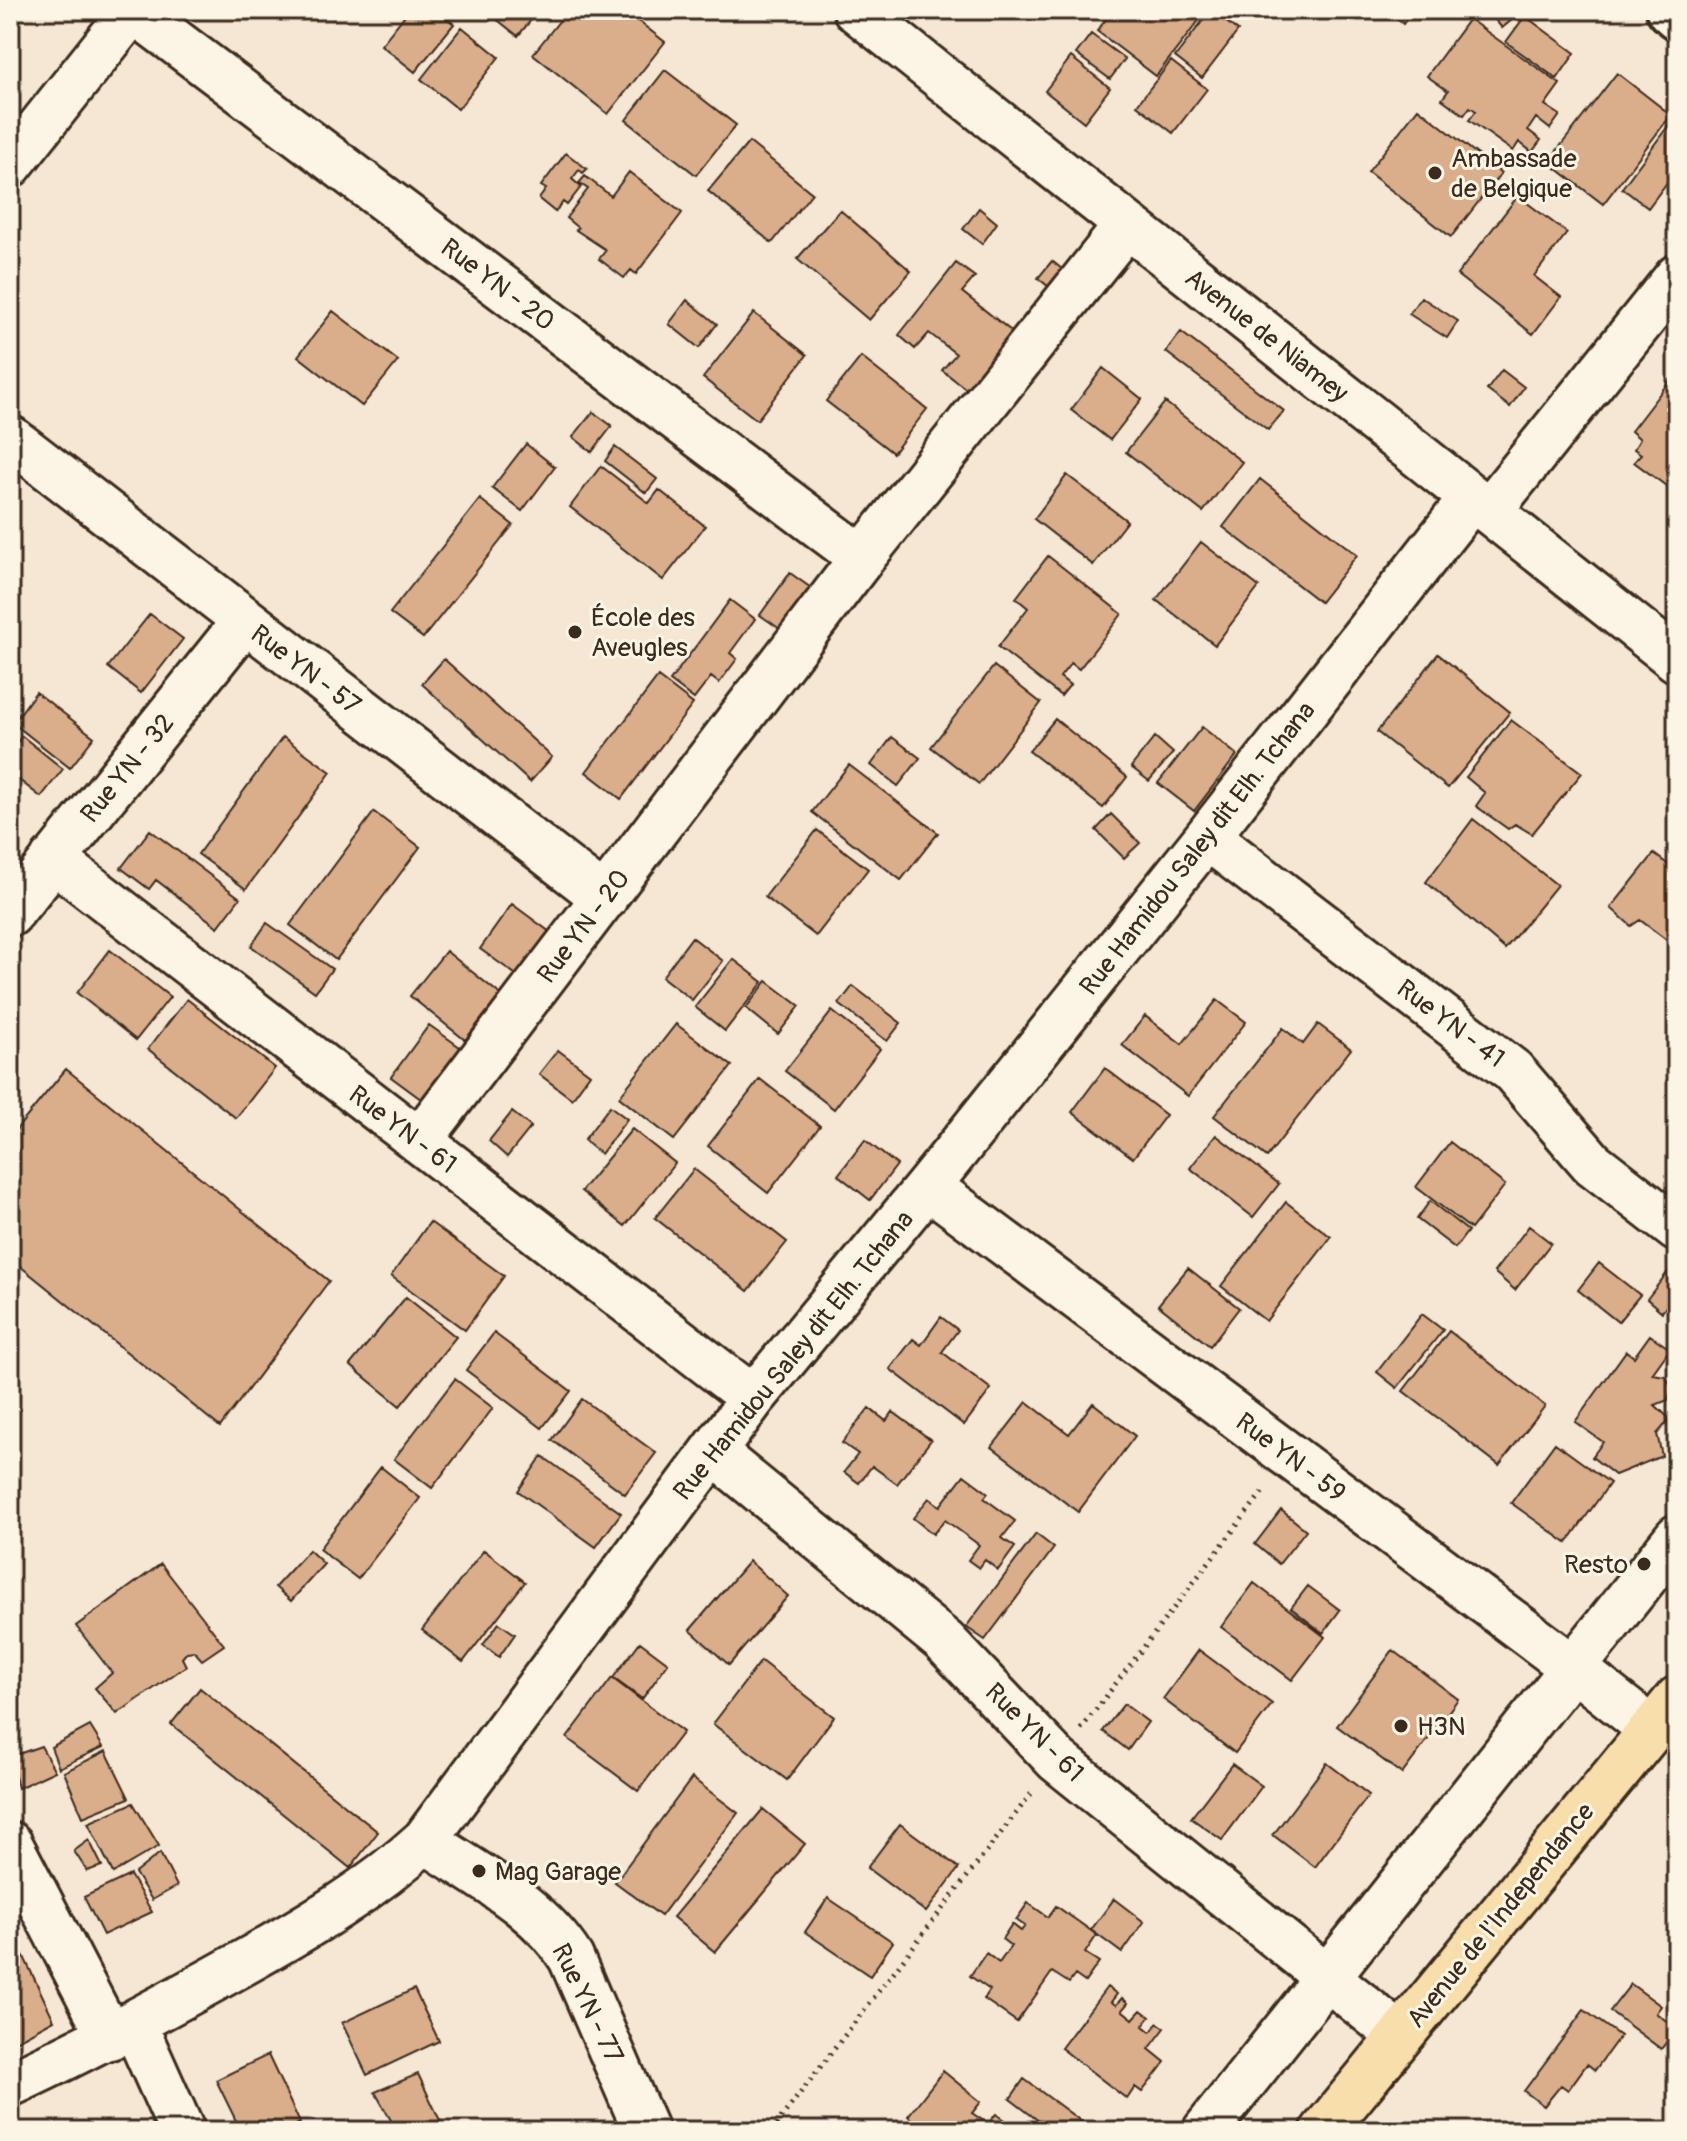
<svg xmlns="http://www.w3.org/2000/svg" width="1687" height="2141" font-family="Pangolin,sans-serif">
<rect width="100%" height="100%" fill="#f5e7d3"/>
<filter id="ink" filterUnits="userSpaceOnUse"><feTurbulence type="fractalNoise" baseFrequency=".0125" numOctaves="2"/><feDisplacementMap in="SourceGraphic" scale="16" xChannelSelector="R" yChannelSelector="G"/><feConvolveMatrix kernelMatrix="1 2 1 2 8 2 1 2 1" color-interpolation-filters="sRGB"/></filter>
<g filter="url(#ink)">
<path fill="#daae8b" stroke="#3b2a1e" stroke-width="2" d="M409,10H436L454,24L415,72L381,45Z
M485,10H539L518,36Z
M568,10H624L665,42L608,114L533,54Z
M1113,10H1207L1156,76L1097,31Z
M1211,10L1238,31L1202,78L1175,57Z
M1387,10H1413L1403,24Z
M1487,10H1524L1502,28Z
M1525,16L1575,53L1557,79L1506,42Z
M1469,19L1560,84L1545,105L1560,115L1550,129L1536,118L1528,130L1541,140L1532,152L1519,142L1513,151L1469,120L1476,111L1470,107L1464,115L1442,99L1448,91L1427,76Z
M462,27L499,57L458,109L421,79Z
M1091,34L1125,59L1110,79L1076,54Z
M1071,57L1110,88L1084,122L1045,91Z
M1171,61L1207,89L1173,133L1137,105Z
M665,70L736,125L696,175L626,120Z
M1617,73L1671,115L1603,204L1548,162Z
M1418,108L1501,173L1451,237L1368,172Z
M1677,114V169L1648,208L1622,188Z
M749,142L812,193L772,243L708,191Z
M566,153L587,169L583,173L579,170L572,179L581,187L567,205L563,202L555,212L539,199L546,189L541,186Z
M629,172L682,213L636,274L631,270L624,278L599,259L606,250L576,230L578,228L566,218L588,189L579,183L585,176L611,196Z
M1518,196L1567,233L1534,276L1561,297L1533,334L1457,275Z
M979,208L997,223L982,244L963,229Z
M840,210L911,271L869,320L797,259Z
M1052,261L1068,274L1054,291L1038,278Z
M956,263L975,277L962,292L1016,335L970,392L942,370L956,354L929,333L915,349L899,335Z
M1421,297L1458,321L1447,338L1409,314Z
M687,300L717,324L699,348L669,324Z
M333,311L398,361L362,406L298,356Z
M754,313L807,355L757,420L703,378Z
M1181,332L1284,411L1268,430L1166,352Z
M861,357L927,409L893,453L826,401Z
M1103,368L1142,399L1110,440L1071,410Z
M1502,370L1524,387L1510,407L1487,390Z
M1674,375L1677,377V494L1634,462L1641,454L1634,449L1640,439L1631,431Z
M1165,402L1242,462L1203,512L1126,452Z
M593,412L612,426L592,452L573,437Z
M526,444L555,467L522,511L492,488Z
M615,447L657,479L646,493L605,461Z
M601,466L649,503L659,490L705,526L663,580L570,507Z
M1067,475L1127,521L1093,565L1034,519Z
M1260,479L1357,555L1320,602L1223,527Z
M480,499L513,525L423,638L390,613Z
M1201,542L1259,587L1215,645L1156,600Z
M1048,556L1122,614L1079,669L1071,663L1060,677L1070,685L1061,696L998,647L1028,608L1016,598Z
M790,573L811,588L780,629L760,615Z
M730,600L755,619L730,653L737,659L719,683L711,677L694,699L670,681Z
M150,614L183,639L141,693L108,667Z
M1438,654L1510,712L1448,788L1377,732Z
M444,659L552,757L530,782L422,684Z
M994,666L1041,703L979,784L931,747Z
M658,677L693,704L621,799L586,772Z
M36,692L94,737L70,768L13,723Z
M1055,719L1127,777L1103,808L1029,751Z
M1511,720L1582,773L1532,834L1515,824L1508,829L1476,806L1485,793L1466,777Z
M1202,727L1237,755L1194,811L1158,783Z
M22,736L63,769L41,797L10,773V751Z
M283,737L331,772L246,889L198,854Z
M892,737L920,758L898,786L871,765Z
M1155,737L1173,753L1149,781L1131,767Z
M849,765L938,833L901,880L812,812Z
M374,812L420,847L336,960L290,925Z
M1111,814L1140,843L1124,858L1096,830Z
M1473,819L1557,885L1505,949L1426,882Z
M150,830L240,898L218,927L156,880L149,889L121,868Z
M817,830L868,869L816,936L765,897Z
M1654,854L1677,871V948L1640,920L1631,926L1611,908Z
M512,904L554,935L522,979L480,949Z
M267,923L332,969L315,992L251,946Z
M692,937L723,961L692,1000L662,977Z
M110,950L170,997L136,1040L77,993Z
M446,951L501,995L465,1040L410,996Z
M733,959L763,982L725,1031L695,1007Z
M767,981L800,1006L778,1034L746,1008Z
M853,986L901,1023L887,1041L839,1004Z
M187,999L275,1068L236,1118L148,1049Z
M1217,1000L1246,1022L1188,1096L1122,1045L1145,1016L1182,1044Z
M832,1011L880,1049L834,1109L785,1071Z
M676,1024L732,1066L674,1140L619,1097Z
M1318,1024L1351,1049L1267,1157L1214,1116L1283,1028L1303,1044Z
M429,1025L464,1050L425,1102L391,1077Z
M558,1050L590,1074L572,1099L539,1074Z
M1105,1068L1166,1115L1133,1158L1072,1112Z
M66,1069L329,1281L220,1427L10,1258V1137Z
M760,1079L820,1126L768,1193L708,1146Z
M610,1106L627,1119L601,1154L584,1140Z
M512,1112L531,1127L507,1157L489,1141Z
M632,1129L675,1163L625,1226L581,1191Z
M1216,1135L1279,1184L1253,1217L1190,1168Z
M865,1140L897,1165L870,1200L838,1175Z
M1450,1142L1505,1185L1471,1229L1416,1187Z
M694,1169L787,1242L748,1291L655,1218Z
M1430,1201L1468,1231L1455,1248L1417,1219Z
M1286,1202L1331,1237L1266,1321L1221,1286Z
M430,1222L504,1276L465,1330L391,1276Z
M1529,1226L1551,1243L1515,1290L1494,1272Z
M1677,1260V1292L1662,1312L1647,1299Z
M1599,1263L1640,1295L1618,1322L1578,1290Z
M1188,1268L1239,1308L1210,1346L1158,1305Z
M406,1297L456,1337L400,1406L350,1365Z
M1422,1314L1443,1330L1397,1388L1377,1372Z
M941,1317L958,1330L942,1352L991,1389L964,1425L890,1369L913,1339L921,1345Z
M1449,1331L1545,1406L1499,1465L1403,1391Z
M494,1333L571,1391L542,1428L466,1370Z
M1650,1335L1670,1349L1652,1374L1665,1376L1672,1387L1668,1400L1655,1405L1670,1419L1657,1434L1662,1456L1615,1475L1592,1457L1603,1442L1575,1422L1626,1351L1634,1357Z
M455,1379L493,1408L432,1488L394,1459Z
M582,1399L656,1453L625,1494L552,1440Z
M1027,1402L1069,1434L1093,1403L1135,1436L1078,1512L992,1447Z
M869,1408L886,1421L893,1412L931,1440L897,1484L872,1466L859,1483L844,1472L858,1454L842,1443Z
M1555,1443L1610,1483L1567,1543L1511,1503Z
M542,1456L621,1513L596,1547L518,1491Z
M381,1467L420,1498L358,1579L319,1549Z
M964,1475L988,1493L984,1498L1015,1521L1002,1538L1015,1547L998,1570L985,1560L979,1568L968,1560L979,1545L945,1520L933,1534L913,1518L929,1498L940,1506Z
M1281,1510L1306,1530L1279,1564L1255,1544Z
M1036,1534L1054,1548L985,1640L966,1627Z
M309,1550L324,1564L291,1601L275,1587Z
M484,1550L525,1582L463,1662L422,1630Z
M749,1561L788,1596L729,1665L690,1630Z
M161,1564L224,1645L202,1660L194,1651L187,1652L182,1658L186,1666L117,1714L95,1688L112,1673L76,1626Z
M1254,1583L1325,1637L1292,1680L1221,1627Z
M1308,1586L1340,1610L1323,1633L1291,1608Z
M499,1623L515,1634L499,1657L483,1645Z
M640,1642L668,1663L642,1699L613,1678Z
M1199,1650L1272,1704L1235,1753L1163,1699Z
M1393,1650L1458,1699L1402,1774L1337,1726Z
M761,1661L834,1717L787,1780L713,1724Z
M612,1678L683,1732L638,1791L567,1738Z
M200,1688L378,1832L350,1868L171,1724Z
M1124,1704L1148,1722L1128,1750L1103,1731Z
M90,1726L103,1747L59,1768L51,1747Z
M41,1746L55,1771L18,1788L10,1757Z
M106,1751L129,1798L83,1817L64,1772Z
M1327,1763L1369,1795L1315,1867L1273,1835Z
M1232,1764L1262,1786L1222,1840L1191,1818Z
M692,1778L738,1813L661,1916L615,1882Z
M133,1803L159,1846L113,1873L88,1823Z
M763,1809L805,1844L715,1952L673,1917Z
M900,1824L959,1868L926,1912L867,1868Z
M89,1840L102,1866L87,1871L74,1851Z
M160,1853L177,1886L152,1900L135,1873Z
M130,1875L152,1912L103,1935L84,1897Z
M828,1898L893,1942L870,1976L805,1932Z
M1114,1899L1144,1922L1122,1953L1091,1930Z
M1028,1903L1048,1917L1056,1906L1097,1935L1085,1953L1099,1962L1085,1982L1075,1975L1069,1983L1052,1972L1017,2022L984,1999L990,1990L970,1976L986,1953L999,1963L1011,1946L1002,1939L1012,1924L1021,1931L1025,1926L1016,1920Z
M16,1940L54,2020L10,2044V1943Z
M1631,1984L1661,2006L1656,2013L1677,2029L1661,2049L1610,2011Z
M1107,1987L1117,1994L1111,2002L1116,2005L1122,1998L1128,2003L1122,2010L1133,2019L1141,2010L1150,2017L1143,2026L1151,2032L1158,2023L1165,2028L1149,2049L1165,2062L1142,2092L1135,2087L1127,2099L1061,2048Z
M414,1989L439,2041L367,2075L342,2023Z
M1584,2010L1620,2036L1595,2070L1587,2064L1568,2090L1561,2085L1544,2106L1524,2091Z
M268,2055L300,2123L284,2131H241L216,2080Z
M943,2071L981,2102L972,2113L988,2124L996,2114L1018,2131H927L908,2116Z
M418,2074L445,2131H397L375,2092Z
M1024,2079L1086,2125L1081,2131H1052L1010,2099Z"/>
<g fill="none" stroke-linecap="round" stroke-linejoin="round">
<defs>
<path id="street" d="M133,10L862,558
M856,10L1677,660
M1669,10L1677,17
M10,165L133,10
M10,438L605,898
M1489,511L1677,277
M1207,837L1513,1071L1592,1163L1677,1229
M53,859L753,1398
M10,914L244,622
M419,1141L862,558L1127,225
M928,1186L1575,1669L1652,1730
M713,1452L944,1641L1057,1760L1400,2036
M425,1840C476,1875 538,1905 571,1958L646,2131
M10,1844L110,2037
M134,2024L182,2131
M10,2084C90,2047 166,2006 243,1963C307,1927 371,1890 425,1840L753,1398L928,1186L1207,837L1472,498
M1205,2131L1677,1537"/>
<path id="highway" d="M1323,2131L1677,1699"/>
</defs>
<use href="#street" stroke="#3b2a1e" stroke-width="50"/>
<use href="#highway" stroke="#3b2a1e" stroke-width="50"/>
<path stroke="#3b2a1e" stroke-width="5" stroke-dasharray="2 6" stroke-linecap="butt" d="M1081,1729L1265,1489
M771,2131L1034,1790"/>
<use href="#street" stroke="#fcf5e5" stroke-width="44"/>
<use href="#highway" stroke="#f8deab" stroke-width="44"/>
</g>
</g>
<g fill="#3b2a1e" stroke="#fcf5e5" stroke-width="3">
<circle cx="1435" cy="173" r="8"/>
<circle cx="575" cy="632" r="8"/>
<circle cx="1644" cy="1564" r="8"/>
<circle cx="1401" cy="1726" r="8"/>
<circle cx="479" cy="1871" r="8"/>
</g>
<g text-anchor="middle" stroke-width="6" stroke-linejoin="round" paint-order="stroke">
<g font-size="26" fill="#3b2a1e" stroke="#fcf5e5" text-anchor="start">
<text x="1451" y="167">Ambassade<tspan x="1451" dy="30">de Belgique</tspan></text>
<text x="591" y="626">École des<tspan x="591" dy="30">Aveugles</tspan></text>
<text x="1628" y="1573" text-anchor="end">Resto</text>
<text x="1417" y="1735">H3N</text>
<text x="495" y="1880">Mag Garage</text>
</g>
<g font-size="26" fill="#3b2a1e" stroke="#fcf5e5">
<text transform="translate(498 284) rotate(37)" y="9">Rue YN - 20</text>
<text transform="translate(1267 335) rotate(38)" y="9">Avenue de Niamey</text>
<text transform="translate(306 669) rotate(37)" y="9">Rue YN - 57</text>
<text transform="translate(127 768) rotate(-51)" y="9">Rue YN - 32</text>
<text transform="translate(1197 848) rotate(-52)" y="9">Rue Hamidou Saley dit Elh. Tchana</text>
<text transform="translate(583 926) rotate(-53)" y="9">Rue YN - 20</text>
<text transform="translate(1451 1023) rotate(37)" y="9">Rue YN - 41</text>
<text transform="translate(403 1129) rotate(37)" y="9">Rue YN - 61</text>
<text transform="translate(793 1355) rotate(-51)" y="9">Rue Hamidou Saley dit Elh. Tchana</text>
<text transform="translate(1291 1457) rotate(37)" y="9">Rue YN - 59</text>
<text transform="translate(1035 1732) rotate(45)" y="9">Rue YN - 61</text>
<text transform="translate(1500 1915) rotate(-51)" y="9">Avenue de l'Independance</text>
<text transform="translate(588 2003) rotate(64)" y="9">Rue YN - 77</text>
</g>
</g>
<rect width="1687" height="2141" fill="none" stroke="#fcf5e5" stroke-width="40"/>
<rect x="20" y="20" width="1647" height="2101" fill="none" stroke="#3b2a1e" stroke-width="3" filter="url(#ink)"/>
</svg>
